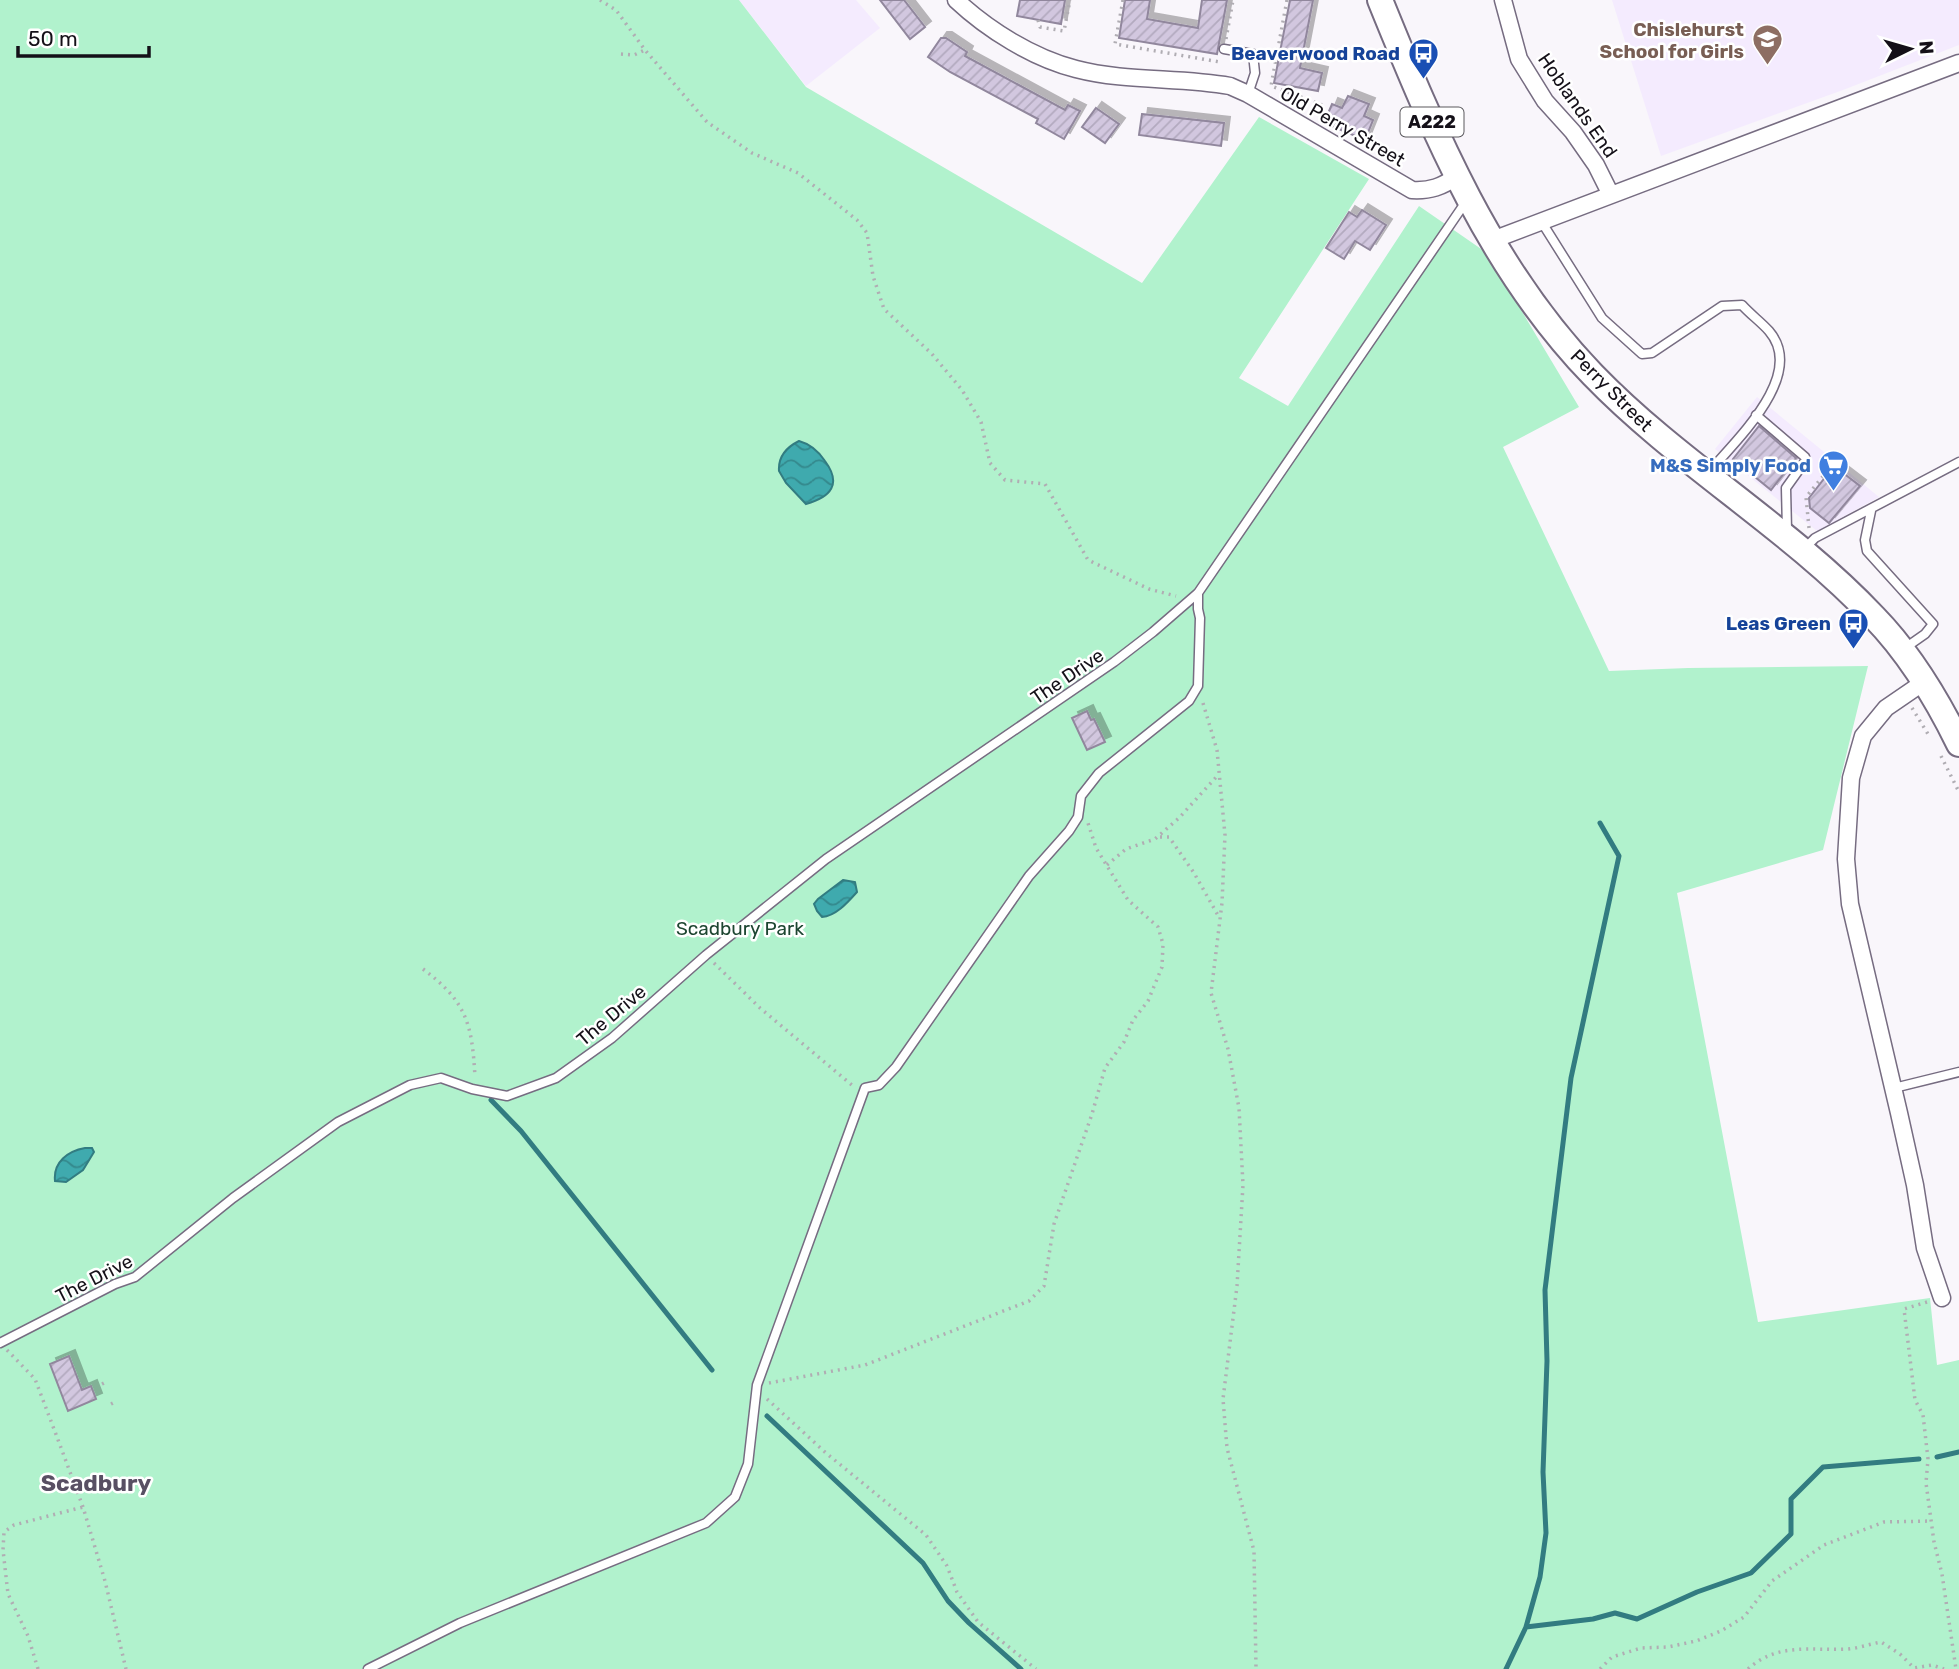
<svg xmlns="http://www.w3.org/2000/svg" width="1959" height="1669" font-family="Rubik,sans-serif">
<defs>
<pattern id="water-waves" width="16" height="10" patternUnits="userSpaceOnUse" patternTransform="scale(1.75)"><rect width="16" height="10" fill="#3faaae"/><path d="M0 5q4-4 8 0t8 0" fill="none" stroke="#34898d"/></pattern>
<pattern id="building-hatch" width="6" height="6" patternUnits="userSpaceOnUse" patternTransform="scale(1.75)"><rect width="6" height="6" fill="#d2c7df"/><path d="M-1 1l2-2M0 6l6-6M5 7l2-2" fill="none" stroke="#b3aabf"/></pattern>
<filter id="shadow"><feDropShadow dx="6" dy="-6" stdDeviation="0" flood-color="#0004"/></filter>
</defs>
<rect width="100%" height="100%" fill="#f9f6fb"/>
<path fill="#f4ebfe" d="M739,0H856L880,28L806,86Z
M1612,0H1959V45L1843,90L1661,156Z
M1757,397L1879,497L1817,531L1715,449Z"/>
<path fill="#b1f2cd" d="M0,0H739L806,87L1142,283L1259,117L1369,179L1239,378L1288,406L1419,206L1487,253L1579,407L1503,447L1609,671L1688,668L1868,666L1823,850L1677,893L1758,1322L1930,1298L1937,1365L1959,1360V1669H0Z"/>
<path fill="url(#water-waves)" stroke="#327c81" stroke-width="2" d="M799,441C810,444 819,452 825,461C842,484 831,497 806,504L786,483L779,471C778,457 787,447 799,441Z
M843,880L855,882L857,892C848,902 836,916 822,917L817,911L814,904L818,899Z
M85,1148H92L94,1152L83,1170L66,1182L55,1181C53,1162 68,1151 85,1148Z"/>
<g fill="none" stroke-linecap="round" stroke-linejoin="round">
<path stroke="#327c81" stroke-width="5" d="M491,1100L521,1131L712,1370
M767,1416L923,1563L948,1601L969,1623L1021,1669
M1937,1457L1959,1452
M1526,1627L1540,1577L1546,1533L1543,1472L1547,1361L1545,1290L1571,1078L1619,856L1600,823
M1506,1669L1526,1627L1593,1619L1615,1613L1637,1619L1697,1592L1751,1573L1791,1534V1499L1823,1467L1919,1459"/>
</g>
<path fill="url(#building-hatch)" stroke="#91879d" stroke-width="2" filter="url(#shadow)" d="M880,0H904L925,27L910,39Z
M1020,0H1065L1061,24L1017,16Z
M1125,0H1150L1147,19L1198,28L1202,0H1227L1217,54L1119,38Z
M1290,0H1313L1300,68L1322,73L1318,91L1274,83Z
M941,38H946L967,52L965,56L1065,110L1068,105L1080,111L1064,139L1036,123L1038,119L950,72L928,57Z
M1348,96L1369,104L1364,116L1373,120L1365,140L1324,123L1332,104L1342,108Z
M1096,108L1119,124L1105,143L1082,127Z
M1142,114L1224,123L1221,146L1139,135Z
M1362,210L1386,225L1370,250L1355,241L1344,259L1326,248L1349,212L1357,217Z
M1759,426L1796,458L1771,490L1733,459Z
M1834,466L1860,486L1829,523L1810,508L1809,498Z
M1087,711L1091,720L1094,719L1105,742L1087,750L1072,718Z
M69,1356L82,1390L91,1386L96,1399L68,1411L50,1364Z"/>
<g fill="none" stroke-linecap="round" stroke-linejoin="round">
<defs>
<path id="service" d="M1224,49L1253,54L1255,73L1248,94
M1541,221L1602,318L1642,354L1652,353L1722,306L1742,305C1750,314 1761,322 1769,331C1807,375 1736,440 1709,472
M1756,415L1805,457L1806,460L1786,488L1787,530
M1871,511L1865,540L1867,551L1933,624L1925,634L1905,648
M1804,549L1815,538L1959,462
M1894,1088L1959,1072
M0,1343L115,1284L135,1277L233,1198L338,1122L410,1085L441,1078L472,1089L507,1096L556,1078L612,1038L706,955L826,859L1114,662L1153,632L1198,593L1465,203
M368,1669L460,1623L706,1523L735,1497L748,1464L757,1385L865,1088L879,1085L896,1067L1029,876L1069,831L1078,817L1081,796L1099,773L1189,701L1198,686L1200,618L1198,609V593"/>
<path id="minor" d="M956,0C988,30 1033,58 1076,69C1126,82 1179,77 1230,86L1248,94L1412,190C1430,191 1442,187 1457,176
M1503,0L1519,59L1545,101L1573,132L1596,165L1610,193
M1490,241L1959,63
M1924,682L1886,708L1863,736L1851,778L1846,859L1850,904L1899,1113L1915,1185L1925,1248L1942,1298"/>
<path id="primary" d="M1380,0C1434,133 1491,270 1593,375C1679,464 1789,527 1874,617C1909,653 1937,699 1959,744"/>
</defs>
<use href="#service" stroke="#766c81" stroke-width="11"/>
<use href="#minor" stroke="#766c81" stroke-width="19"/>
<use href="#primary" stroke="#766c81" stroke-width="28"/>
<path stroke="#b0adb3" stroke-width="3.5" stroke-dasharray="2 5" stroke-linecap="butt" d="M600,0L616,10L645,50L707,122L752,153L798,173L857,220L867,233L873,276L884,309L932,354L962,390L981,422L990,463L1005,480L1045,484L1088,560L1149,589L1176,596
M1123,0L1115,44L1220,62
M1287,0L1271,86L1322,105
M1038,20L1040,27L1064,31L1070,0
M1226,39L1233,0
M621,54L634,55L645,50
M1809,528L1806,497L1834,463
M1203,703L1217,750L1225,835L1222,903L1211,993L1228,1049L1239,1108L1243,1185L1237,1286L1223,1399L1227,1448L1254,1551L1256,1669
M1912,708L1928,734
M1941,756L1959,792
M1160,837H1169L1194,873L1219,917
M1107,865L1126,849L1155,839L1179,818L1219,774
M714,963L760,1008L853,1086
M423,969C467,1002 472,1024 475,1077
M1927,1302L1904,1309L1915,1400L1923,1415L1928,1459L1926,1483L1934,1542L1942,1574L1956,1669
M7,1350L35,1379L57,1437L83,1507L105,1581L126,1669
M769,1383L865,1365L1029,1301L1044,1286L1054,1224L1092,1114L1105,1068L1124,1042L1133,1020L1148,1001L1162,967L1163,944L1158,927L1128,900L1096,848L1088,823
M102,1384L106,1382
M767,1399L826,1453L926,1535L947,1566L957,1592L978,1622L1036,1669
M111,1404L115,1402
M38,1669L28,1636L8,1594L3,1550L4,1532L14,1525L83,1507
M1600,1669L1612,1657L1641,1648L1668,1647L1696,1641L1721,1631L1744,1617L1772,1581L1824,1545L1884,1522L1932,1521
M1748,1669C1778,1642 1811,1651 1848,1649C1859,1648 1870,1644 1881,1642L1900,1654L1914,1668L1932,1665L1944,1669"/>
<use href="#service" stroke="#fff" stroke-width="8"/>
<use href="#minor" stroke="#fff" stroke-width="16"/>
<use href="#primary" stroke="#fff" stroke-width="24"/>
</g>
<defs>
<symbol id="school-pin" viewBox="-11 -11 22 30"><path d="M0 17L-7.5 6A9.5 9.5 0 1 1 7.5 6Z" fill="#8d6e63" stroke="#fff"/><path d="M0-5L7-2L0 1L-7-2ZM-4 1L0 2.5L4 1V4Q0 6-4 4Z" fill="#fff"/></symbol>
<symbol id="bus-pin" viewBox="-11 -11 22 30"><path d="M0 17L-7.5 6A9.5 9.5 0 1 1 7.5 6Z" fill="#1a4fb4" stroke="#fff"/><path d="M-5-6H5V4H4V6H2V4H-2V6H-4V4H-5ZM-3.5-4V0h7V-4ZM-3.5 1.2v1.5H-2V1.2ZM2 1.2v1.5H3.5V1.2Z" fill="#fff"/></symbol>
<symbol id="supermarket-pin" viewBox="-11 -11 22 30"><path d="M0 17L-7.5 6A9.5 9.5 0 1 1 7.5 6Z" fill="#3f7fe0" stroke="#fff"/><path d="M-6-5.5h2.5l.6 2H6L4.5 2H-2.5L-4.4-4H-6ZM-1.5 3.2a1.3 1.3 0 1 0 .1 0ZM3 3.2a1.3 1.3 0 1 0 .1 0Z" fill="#fff"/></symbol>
</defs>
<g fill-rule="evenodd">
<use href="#school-pin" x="1750" y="22" width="35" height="47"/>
<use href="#bus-pin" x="1406" y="36" width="35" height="47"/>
<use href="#supermarket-pin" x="1816" y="448" width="35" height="47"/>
<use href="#bus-pin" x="1836" y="606" width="35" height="47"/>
</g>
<g text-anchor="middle" stroke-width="5" stroke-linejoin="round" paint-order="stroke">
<rect fill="#fff" stroke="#5a585d" stroke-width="2" x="1400.5" y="107.5" width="63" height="29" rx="5"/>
<g font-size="18" font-weight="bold" fill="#141018">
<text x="1432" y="128">A222</text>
</g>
<g font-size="19" font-weight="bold" fill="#785e54" stroke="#fff" text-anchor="end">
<text x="1744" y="36">Chislehurst<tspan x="1744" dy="22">School for Girls</tspan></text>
</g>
<g font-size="19" font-weight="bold" fill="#164399" stroke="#fff" text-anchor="end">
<text x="1400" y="60">Beaverwood Road</text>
<text x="1831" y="630">Leas Green</text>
</g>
<g font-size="19" fill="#141018" stroke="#fff">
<text transform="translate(1578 105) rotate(55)" y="7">Hoblands End</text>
<text transform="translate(1343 126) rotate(30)" y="7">Old Perry Street</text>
<text transform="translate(1612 390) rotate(45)" y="7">Perry Street</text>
<text transform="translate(1067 676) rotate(-34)" y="7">The Drive</text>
<text transform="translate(611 1015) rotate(-40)" y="7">The Drive</text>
<text transform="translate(94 1278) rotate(-27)" y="7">The Drive</text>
</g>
<g font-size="19" font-weight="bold" fill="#366cbe" stroke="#fff" text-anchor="end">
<text x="1811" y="472">M&amp;S Simply Food</text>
</g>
<g font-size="19" fill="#1d4631" stroke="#fff">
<text x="740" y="935">Scadbury Park</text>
</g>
<g font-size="23" font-weight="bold" fill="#584f63" stroke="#fff">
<text x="96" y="1491">Scadbury</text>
</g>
</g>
<g transform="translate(1910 49) rotate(85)" stroke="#ffffff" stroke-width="5" paint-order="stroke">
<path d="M0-5L12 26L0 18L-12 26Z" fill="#141018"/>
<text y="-10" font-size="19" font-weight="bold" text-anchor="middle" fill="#141018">N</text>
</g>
<path d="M18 46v10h131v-10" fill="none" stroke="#141018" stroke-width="3.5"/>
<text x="28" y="46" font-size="21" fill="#141018" stroke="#ffffff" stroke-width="5" paint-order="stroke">50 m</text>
</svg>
